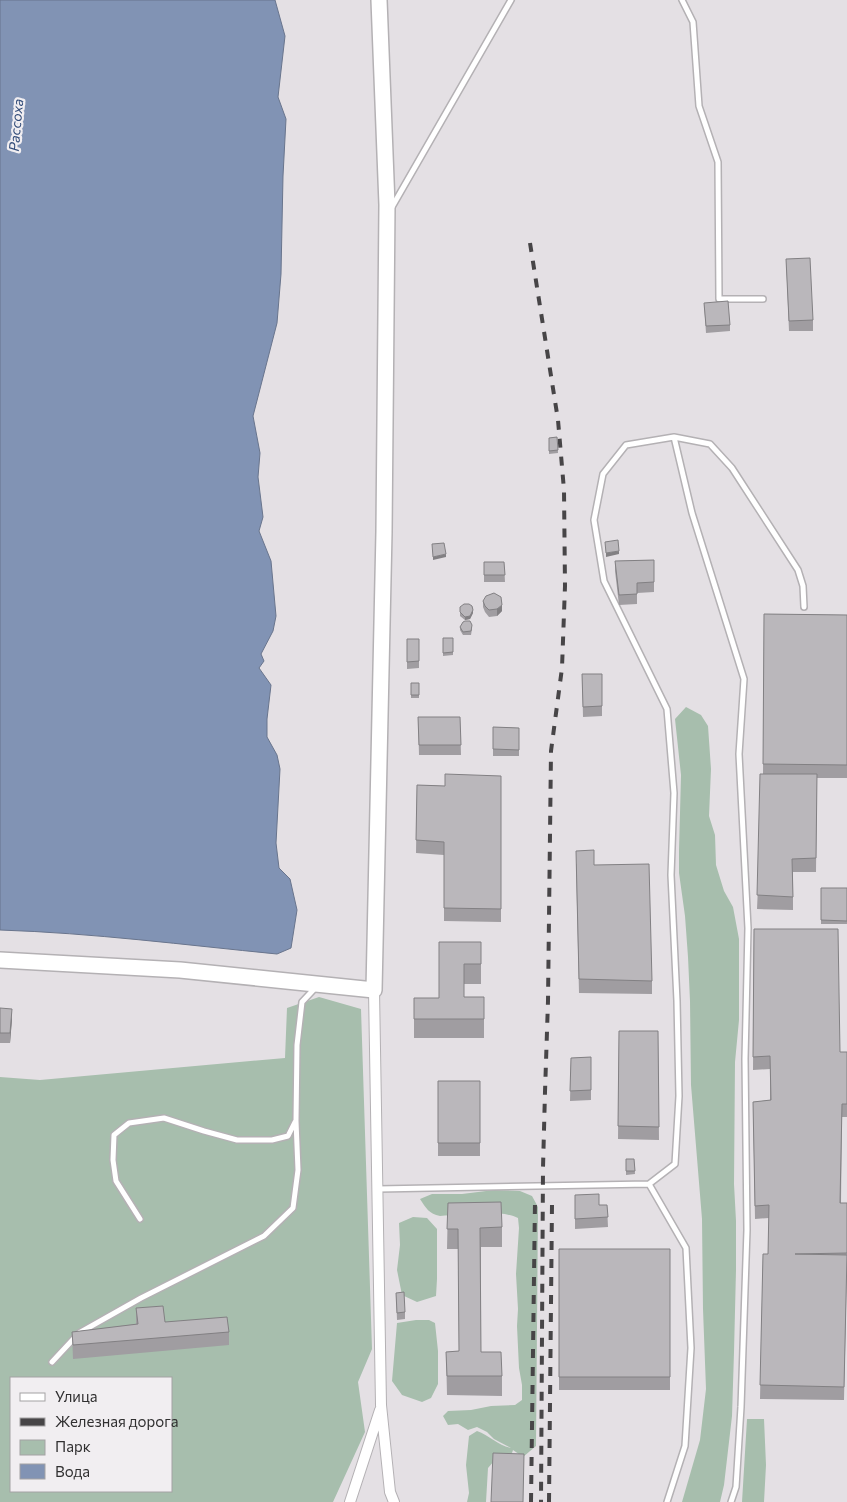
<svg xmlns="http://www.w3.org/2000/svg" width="847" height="1502" font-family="Commissioner,sans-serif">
<rect width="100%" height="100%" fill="#e4e0e4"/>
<path fill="#a7bead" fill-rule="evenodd" d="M686,707L701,715L708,726L711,769L709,816L715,835L716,865L724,891L733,907L739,939V1020L735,1062L734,1184L736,1221V1270L734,1352L732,1416L724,1485L720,1502H682L700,1440L706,1389L703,1309L702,1219L691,1085L690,1001L688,957L685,916L679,873V851L681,775L675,719Z
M319,997L361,1009L372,1349L358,1382L365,1432L333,1502H0V1077L40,1080L285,1058L287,1008ZM11,1378H171V1491H11Z
M494,1190L520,1191L532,1196L538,1207L536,1446L523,1457L513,1450L510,1459L494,1461L488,1468L486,1502H467L469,1493L466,1465L469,1436L477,1431C489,1435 499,1446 511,1448L494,1439L487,1432L477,1427L468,1430L458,1424L448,1425L443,1416L448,1411L471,1410L491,1406L515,1405L522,1400V1385L519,1368L517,1326L518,1309L516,1274L519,1228L518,1218C500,1209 461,1215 440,1216C429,1214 426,1208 420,1199L432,1194H462Z
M413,1217L427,1218L437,1229V1279L436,1296L417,1302L402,1295L397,1270L400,1245L399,1223Z
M416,1320H429L435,1323L438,1351V1384L431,1398L422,1402L402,1395L392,1381L397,1323Z
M747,1419H764L766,1465L764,1502H742Z"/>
<path fill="#8193b4" stroke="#69758d" d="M0,0H275L285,36L278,97L286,119L283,176L281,274L277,323L253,416L260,453L258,477L263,517L259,531L271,561L276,616L273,631L261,654L264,661L259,668L271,685L267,719V737L277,755L280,769L276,843L279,868L290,879L297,910L291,948L277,954C185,945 93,933 0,930Z"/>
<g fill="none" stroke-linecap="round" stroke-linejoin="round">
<defs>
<path id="lane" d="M682,0L693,22L699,106L718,162L719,299H763
M392,207L511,0
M674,437L710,444L732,468L798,570L803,586L804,607
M649,1184L686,1248L691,1348L685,1446L667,1502
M378,1189L649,1184L675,1164L679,1096L677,1001L671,875L674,793L667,709L604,581L594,520L603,474L626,445L674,437L692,513L744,679L739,754L748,928L745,1059L747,1230L741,1407L736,1487L731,1502
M140,1219L116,1181L113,1160L114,1135L129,1123L164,1118L204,1131L237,1140H272L288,1136L295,1122
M52,1362L79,1333L141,1298L264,1236L293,1208L298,1170L296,1121L297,1045L302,1002L317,986"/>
<path id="street" d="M374,990L381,1405L390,1492L394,1502
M350,1502L380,1410"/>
<path id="secondary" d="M0,960L180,970L374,990L384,532L387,205L379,0"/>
</defs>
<use href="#lane" stroke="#b4b1b4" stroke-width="8"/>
<use href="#street" stroke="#b4b1b4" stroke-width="12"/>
<use href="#secondary" stroke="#b4b1b4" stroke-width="18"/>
<use href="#lane" stroke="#fff" stroke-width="5"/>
<use href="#street" stroke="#fff" stroke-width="10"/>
<use href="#secondary" stroke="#fff" stroke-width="15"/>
<path stroke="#474547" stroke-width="4" stroke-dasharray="9 9" stroke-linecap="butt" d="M530,243L558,420L564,490L565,586L562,668L551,751L548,1001L545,1092L543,1168L541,1502
M531,1502L535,1202
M549,1502L552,1204"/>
</g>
<path fill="#a09da1" d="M786,259L813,320V331H789Z
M704,303L730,325V331L706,333Z
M557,437L558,453L549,454V438Z
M654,560V592L637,593V604L619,605L615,571V561Z
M484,562H504L505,582H484Z
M483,601L502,611L497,616L489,617L485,612L483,607Z
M460,607L473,613L470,619L465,620L460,616Z
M764,614L847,615V778H817L816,872H793V910L757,909L763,774Z
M460,627L472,629L471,635H463L460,630Z
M443,638H453V655L443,656Z
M407,639H419V668L407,669Z
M582,674H602V716L583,717Z
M411,683H419V698H411Z
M418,717H460L461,755H419Z
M493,727L519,728V756H493Z
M501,776V922L444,921V855L416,853L417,785L445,786Z
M576,864L594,865L652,981V994L579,993Z
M821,888H847V924H821Z
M754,929L840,1052H847V1117H842L841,1203H847V1266L844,1400L760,1399L763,1254H768L769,1218L755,1219L753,1102L770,1100V1069L753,1070Z
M439,942H481V984H464V997H484V1038H414V998H439Z
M0,1008L12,1019L10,1043H0Z
M619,1031H658L659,1140L618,1139Z
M591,1057V1100L570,1101L571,1058Z
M438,1081H480V1156H438Z
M626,1159H634L635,1174L626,1175Z
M575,1195L599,1205H607L608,1227L575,1229Z
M448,1203L502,1227V1247H481V1352L502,1376V1396L447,1395L446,1352L459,1351L458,1249H447Z
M559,1249H670V1390H559Z
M396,1293L405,1312V1319L397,1320Z
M136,1308L165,1322L229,1332V1345L73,1359L72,1332L136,1324Z"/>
<path fill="#828083" d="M619,551V554L606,557V553Z
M446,554V557L433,560V557Z
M502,605V611L497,616V609Z
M473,610V613L470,619L465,620V617Z
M12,1009V1019L10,1043V1033Z"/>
<path fill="#bab7bb" stroke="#828083" d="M810,258L813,320L789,321L786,259Z
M728,301L730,325L706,326L704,303Z
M557,437L558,450L549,451V438Z
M618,540L619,551L606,553L605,542Z
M444,543L446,554L433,557L432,544Z
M654,560V582L637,583V594L619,595L615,561Z
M484,562H504L505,575H484Z
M494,593L501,597L502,605L497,609L489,610L485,606L483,601L486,596Z
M464,604H469L472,606L473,610L470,616L465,617L460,612V607Z
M764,614L847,615V765L763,764Z
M465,621H470L472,625L471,631L463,632L460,627L463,622Z
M443,638H453V652L443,653Z
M407,639H419V661L407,662Z
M582,674H602V706L583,707Z
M411,683H419V695H411Z
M418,717H460L461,745H419Z
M493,727L519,728V750L493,749Z
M445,774L501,776V909L444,908V842L416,840L417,785L445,786Z
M760,774H817L816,858L792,859L793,897L757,895Z
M594,850V865L649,864L652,981L579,979L576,851Z
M821,888H847V921L821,920Z
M754,929H838L840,1052H847V1104H842L840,1203H847V1253L795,1254L847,1255L844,1387L760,1385L763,1254H768L769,1205L755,1206L753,1102L771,1100L770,1056L753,1057Z
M439,942H481V964H464V997H484V1019H414V998H439Z
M0,1008L12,1009L10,1033H0Z
M619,1031H658L659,1127L618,1126Z
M591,1057V1090L570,1091L571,1058Z
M438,1081H480V1143H438Z
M626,1159H634L635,1171H626Z
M599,1194V1205H607L608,1217L575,1219V1195Z
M501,1202L502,1227L480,1228L481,1352H501L502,1376H447L446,1352L459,1351L458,1229H447L448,1203Z
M559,1249H670V1377H559Z
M404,1292L405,1312L397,1313L396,1293Z
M163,1306L165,1322L227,1317L229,1332L73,1345L72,1332L138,1324L136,1308Z
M493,1453L524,1454L523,1502H491Z"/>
<g text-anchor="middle" stroke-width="4.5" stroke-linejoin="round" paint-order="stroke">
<g font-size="14" font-style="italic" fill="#324c79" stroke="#f1eef1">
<text transform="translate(16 125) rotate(-85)" y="5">Рассоха</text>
</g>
</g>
<rect x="10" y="1377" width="162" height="115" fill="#f1eef1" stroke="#a4a2a4"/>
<rect x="20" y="1393" width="25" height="8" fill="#ffffff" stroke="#a4a2a4"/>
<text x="55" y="1402" font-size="15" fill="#313031">Улица</text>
<rect x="20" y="1418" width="25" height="8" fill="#474547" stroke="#a4a2a4"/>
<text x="55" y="1427" font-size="15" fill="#313031">Железная дорога</text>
<rect x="20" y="1440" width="25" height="15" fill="#a7bead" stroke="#a4a2a4"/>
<text x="55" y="1452" font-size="15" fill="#313031">Парк</text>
<rect x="20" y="1464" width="25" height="15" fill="#8193b4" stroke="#a4a2a4"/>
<text x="55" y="1477" font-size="15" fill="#313031">Вода</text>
</svg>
